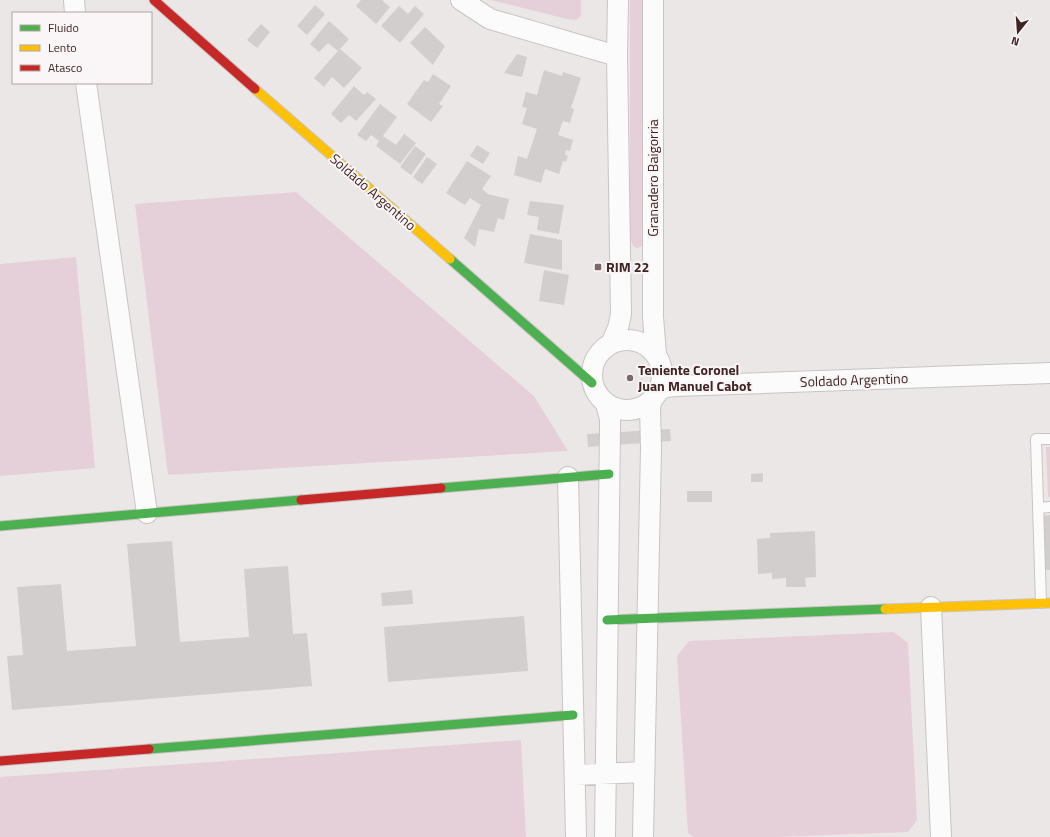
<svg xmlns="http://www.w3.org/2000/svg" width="1050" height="837" font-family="'Titillium Web',sans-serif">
<rect width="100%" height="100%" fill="#ece7e7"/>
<path fill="#e5d0d9" d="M491,0H581V16L576,20L567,19Z
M630,0H645L644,244L642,246L637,248L633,246L630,239Z
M296,192L534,396L568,451L168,475L135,204Z
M76,257L95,468L0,476V264Z
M1046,447H1050V497H1048Z
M894,632L908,643L917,820L908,832L775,837H694L688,833L677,656L689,641Z
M521,740L526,837H0V777Z"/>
<path fill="#d3cece" d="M361,0H382L390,7L376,24L356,6Z
M315,5L325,14L307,35L297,26Z
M399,6L408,14L415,6L424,14L400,43L381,26Z
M329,21L349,39L340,49L362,68L344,88L332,77L324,87L314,78L338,51L328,43L319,52L310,44Z
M261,24L270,32L257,48L247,40Z
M425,27L445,46L433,65L410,43Z
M517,54L527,57L522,77L504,73Z
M544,70L562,76L563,72L581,78L571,108L574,109L570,123L563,121L558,135L573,140L570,151L566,150L565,155L568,156L566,162L563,161L559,174L545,169L541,183L514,175L518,156L527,159L537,129L522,124L527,108L522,107L526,92L537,95Z
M433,74L451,86L439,104L443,106L431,122L407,104L424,80L428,82Z
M354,86L364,95L367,92L376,99L356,121L349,115L341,123L331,114Z
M380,104L397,117L383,136L396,145L404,134L416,143L400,164L376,146L379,141L371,135L366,141L357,135Z
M477,145L490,153L483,164L470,156Z
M415,146L426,154L411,175L400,167Z
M427,157L437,164L422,184L413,177Z
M467,161L491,176L482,189L487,193V194L509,199L504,220L498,218L494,232L479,229L475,247L464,238L481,205L470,198L465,205L446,193Z
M530,201L564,205L559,234L537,230L539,217L527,215Z
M530,234L562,240V270L524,263Z
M544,270L569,275L564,305L539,301Z
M670,429L671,441L588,447L587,434Z
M763,473V482H751V474Z
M687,491H712V502H687Z
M1050,515V570H1042L1040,516Z
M815,531L816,577L805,578L806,587H786V578L772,579V573L758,574L757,539L770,538V533Z
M172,541L180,642L249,637L244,569L288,566L293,634L307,633L312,686L12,710L7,656L23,655L17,587L61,584L67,651L136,646L127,544Z
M412,590L413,604L382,606L381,593Z
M524,616L528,671L388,682L384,627Z"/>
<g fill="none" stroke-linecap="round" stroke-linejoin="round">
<defs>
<path id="lane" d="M1038,508L1050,507
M1041,603L1036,439H1050"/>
<path id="street" d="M74,0L75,13
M461,0L490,19L617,56
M653,0V317L656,355
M86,83L147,513
M592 375a35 35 0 1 1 70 0a35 35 0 1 1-70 0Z
M612,342L618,328L621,314L617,56L618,0
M659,390L666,387L675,386L1050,373
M568,477L576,837
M931,607L941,837
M575,775L644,772
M605,837L610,429V419L606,404
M643,837L651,448L650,407L652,399"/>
<path id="fast" d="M450,259L592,383
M441,488L609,474
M0,526L301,500
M607,620L885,609
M149,749L573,715"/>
<path id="slow" d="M255,89L450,259
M885,609L1050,603"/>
<path id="jam" d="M154,0L255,89
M301,500L441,488
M0,761L149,749"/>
</defs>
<use href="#lane" stroke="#c9c4c4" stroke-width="12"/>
<use href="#street" stroke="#c9c4c4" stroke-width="22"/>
<use href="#fast" stroke="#cbc4c4" stroke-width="11"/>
<use href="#slow" stroke="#cbc4c4" stroke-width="11"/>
<use href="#jam" stroke="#cbc4c4" stroke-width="11"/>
<use href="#lane" stroke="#fcfbfb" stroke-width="10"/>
<use href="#street" stroke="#fcfbfb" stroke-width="20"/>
<use href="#fast" stroke="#4caf50" stroke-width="9"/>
<use href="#slow" stroke="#ffc107" stroke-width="9"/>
<use href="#jam" stroke="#c62828" stroke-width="9"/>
</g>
<g fill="#7c6868" stroke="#faf6f7" stroke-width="1.5">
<rect x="594" y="263" width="8" height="8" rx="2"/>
<circle cx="630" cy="378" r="4"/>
</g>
<g text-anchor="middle" stroke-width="4" stroke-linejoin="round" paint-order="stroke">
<g font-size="14" fill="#402423" stroke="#faf6f7">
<text transform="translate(653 178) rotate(-90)" y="5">Granadero Baigorria</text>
<text transform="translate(373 192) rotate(41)" y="5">Soldado Argentino</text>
<text transform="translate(854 380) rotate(-2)" y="5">Soldado Argentino</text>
</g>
<g font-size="14" font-weight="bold" fill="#402423" stroke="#faf6f7" text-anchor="start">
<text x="606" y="272">RIM 22</text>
<text x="638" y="375">Teniente Coronel<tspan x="638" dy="16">Juan Manuel Cabot</tspan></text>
</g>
</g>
<rect x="12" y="12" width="140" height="72" fill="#faf6f7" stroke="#b0a2a2"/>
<rect x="20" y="25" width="20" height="6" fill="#4caf50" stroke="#b0a2a2"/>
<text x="48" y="32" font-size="12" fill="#402423">Fluido</text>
<rect x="20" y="45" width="20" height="6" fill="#ffc107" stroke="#b0a2a2"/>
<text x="48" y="52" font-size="12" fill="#402423">Lento</text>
<rect x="20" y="65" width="20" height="6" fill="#c62828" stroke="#b0a2a2"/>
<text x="48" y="72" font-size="12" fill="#402423">Atasco</text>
<g transform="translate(1018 32) rotate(197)" stroke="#faf6f7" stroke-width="3" paint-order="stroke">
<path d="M0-3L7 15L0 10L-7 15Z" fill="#402423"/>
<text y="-6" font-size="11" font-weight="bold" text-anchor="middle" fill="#402423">N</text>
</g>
</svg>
